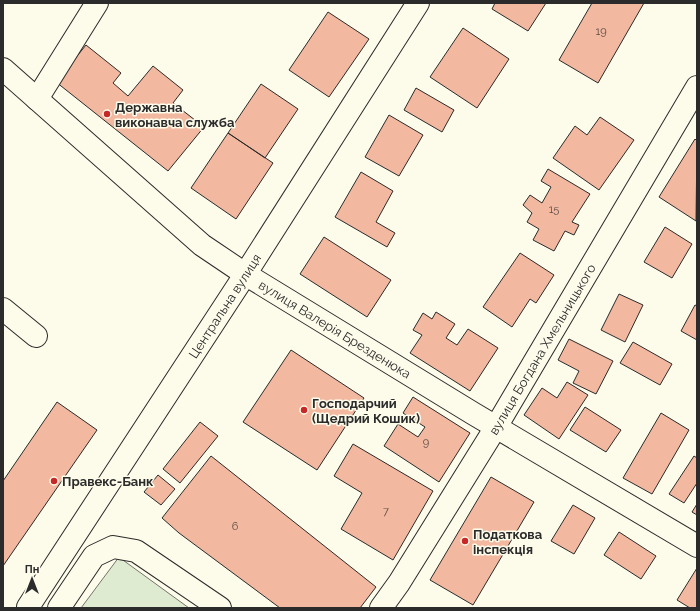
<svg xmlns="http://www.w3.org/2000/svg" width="700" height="611" font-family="Raleway,sans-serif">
<rect width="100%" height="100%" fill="#fdfbea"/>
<path fill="#deebd1" stroke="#74746e" d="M119,557L127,563L189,608H81Z"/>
<path fill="#f2b8a0" stroke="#2b2b2b" d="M495,3H546L528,31L492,9Z
M592,3H644L598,83L559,60Z
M328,12L369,39L329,97L289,70Z
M463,28L509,59L477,108L430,77Z
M86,45L121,73L113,83L128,96L153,66L183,90L173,103L204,127L168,171L56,82Z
M261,84L298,109L265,158L228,133Z
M416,88L454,110L442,132L404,110Z
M389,115L423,135L399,176L365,157Z
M600,117L634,140L599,190L553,158L575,126L587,135Z
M228,133L273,163L236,219L191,188Z
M695,139L697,141L696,221L659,197Z
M548,169L590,194L572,222L579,225L574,235L565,231L554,251L533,240L539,229L527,222L532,213L523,205L530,195L542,203L551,187L541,181Z
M361,172L393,191L376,222L395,233L387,247L335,217Z
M665,227L692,244L672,278L644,262Z
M324,237L391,280L367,317L300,274Z
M520,253L554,275L536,303L530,299L512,327L483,307Z
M619,294L643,305L625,342L601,330Z
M695,305L697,306V340L681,331Z
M436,312L455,324L446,338L457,345L468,329L498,348L470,391L410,353L422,335L413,330L423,313L432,319Z
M569,339L613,361L596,394L573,383L579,371L558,360Z
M633,342L672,364L660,385L620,363Z
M291,350L364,398L317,470L243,422Z
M567,382L588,395L559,439L524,415L542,388L557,398Z
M413,397L470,433L439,482L384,446L398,424L418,437L425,427L403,413Z
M57,402L97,430L3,566V481Z
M585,407L621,430L606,452L570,430Z
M661,413L689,430L652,494L623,478Z
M200,422L218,436L180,483L163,469Z
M353,444L433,491L393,560L341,529L362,493L334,476Z
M211,456L376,587L360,608H280L179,533L162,518Z
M694,456L697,458V483L684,503L669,494Z
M158,475L175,489L161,505L144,492Z
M491,477L534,502L473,605L430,580Z
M697,504V515L692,512Z
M573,505L595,518L574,554L551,541Z
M619,532L656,556L641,579L604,555Z
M697,568V608H690L677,600Z"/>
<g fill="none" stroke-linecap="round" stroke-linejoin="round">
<defs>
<g id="minor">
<path id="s1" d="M3,69L202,245L245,274L474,414L697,546"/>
<path d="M37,99L97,3"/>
<path d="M3,309L36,336"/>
<path id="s2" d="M29,608L28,607L239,284L418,3"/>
<path d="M59,608L94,556L113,547L136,551L220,608"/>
<path id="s3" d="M381,608L399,583L496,427L697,87"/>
</g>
</defs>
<use href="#minor" stroke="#2b2b2b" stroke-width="24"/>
<use href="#minor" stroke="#fdfbea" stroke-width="22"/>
</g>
<g fill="#c62828" stroke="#fdfbea" stroke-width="1.5">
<circle cx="107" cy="114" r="4"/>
<circle cx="304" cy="410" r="4"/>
<circle cx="54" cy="481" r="4"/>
<circle cx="465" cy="541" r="4"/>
</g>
<g text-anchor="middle" stroke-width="3" stroke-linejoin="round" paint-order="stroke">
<g font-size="11" fill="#5d4e48">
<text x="601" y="35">19</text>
<text x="554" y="213">15</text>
<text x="426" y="446">9</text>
<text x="386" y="515">7</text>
<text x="235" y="530">6</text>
</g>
<g font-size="13" font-weight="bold" fill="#2b2b2b" stroke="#fdfbea" text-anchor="start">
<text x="115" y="112">Державна<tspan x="115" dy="15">виконавча служба</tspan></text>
<text x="312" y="408">Господарчий<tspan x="312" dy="15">(Щедрий Кошик)</tspan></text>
<text x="62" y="486">Правекс-Банк</text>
<text x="473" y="539">Податкова<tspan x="473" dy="15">інспекція</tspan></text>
</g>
<g font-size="13" fill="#2b2b2b" stroke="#fdfbea">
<text dy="5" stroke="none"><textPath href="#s2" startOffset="361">Центральна вулиця</textPath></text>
<text dy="5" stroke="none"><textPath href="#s1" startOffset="423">вулиця Валерія Брезденюка</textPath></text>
<text dy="5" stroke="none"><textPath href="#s3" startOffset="305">вулиця Богдана Хмельницького</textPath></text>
</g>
</g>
<rect width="700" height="611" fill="none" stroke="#2b2b2b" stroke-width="8"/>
<g transform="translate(32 579)" stroke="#fdfbea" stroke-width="3" paint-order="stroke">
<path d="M0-3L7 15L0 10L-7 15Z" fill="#2b2b2b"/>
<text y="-6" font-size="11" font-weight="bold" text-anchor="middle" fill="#2b2b2b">Пн</text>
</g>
</svg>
